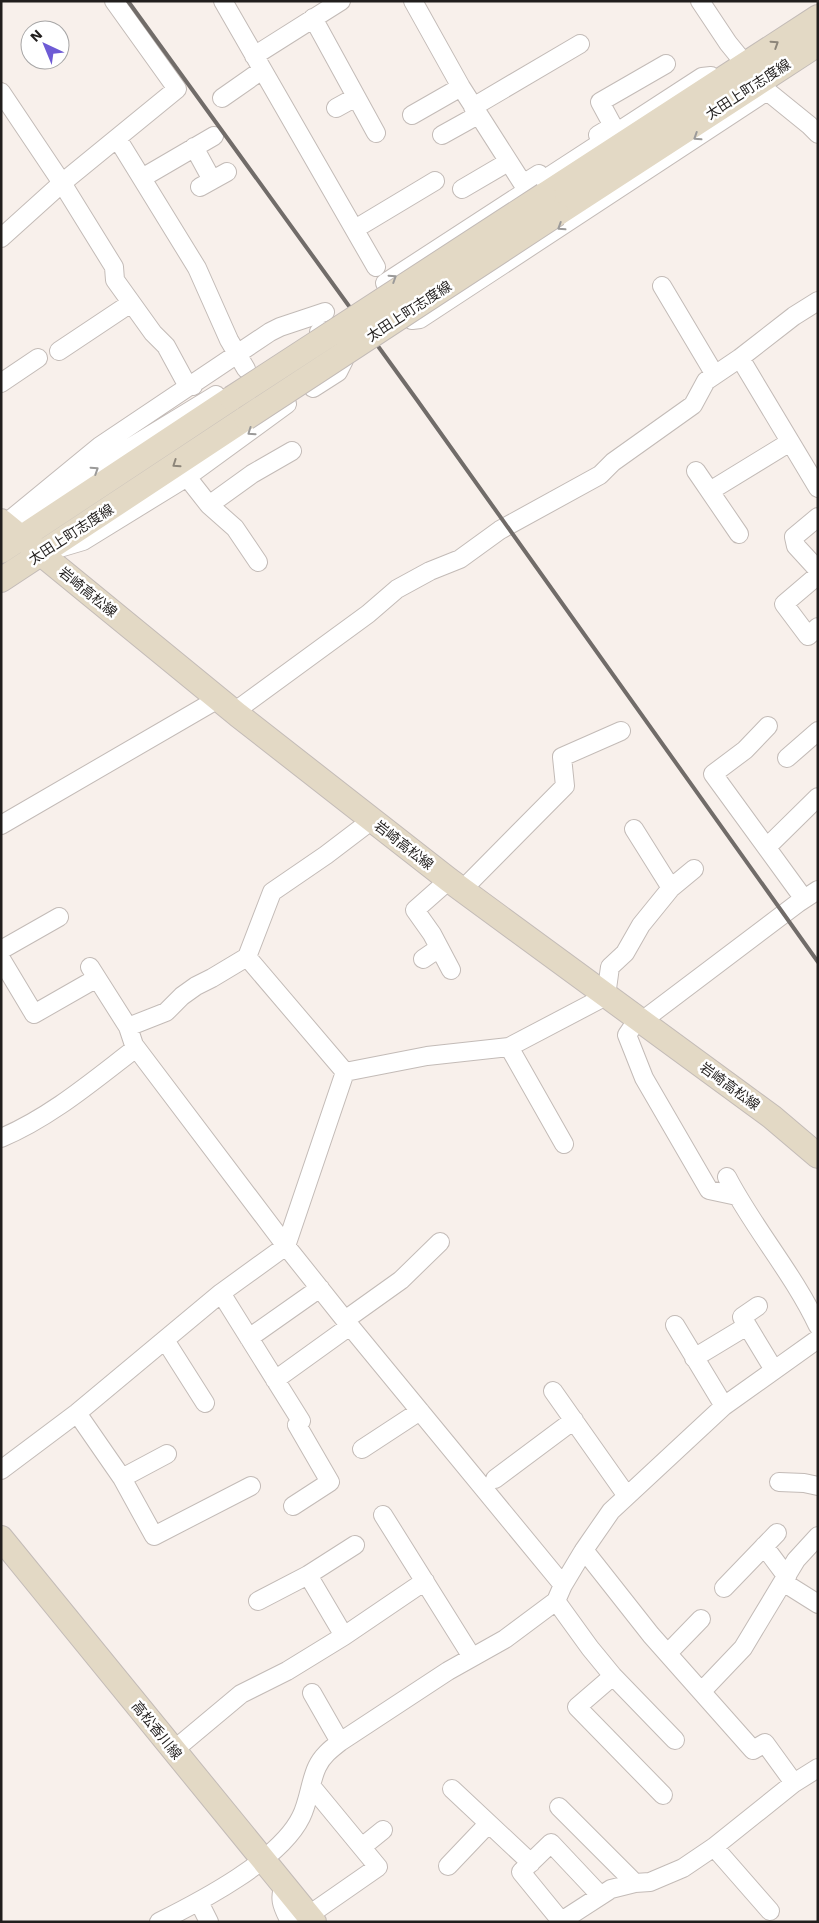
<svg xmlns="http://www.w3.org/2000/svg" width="819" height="1923" font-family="'Work Sans','Noto Sans JP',sans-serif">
<rect width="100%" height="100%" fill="#f8f0eb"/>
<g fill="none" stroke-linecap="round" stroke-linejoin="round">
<defs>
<path id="minor" d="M223,1L376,267
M413,1L461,87L523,184L539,174
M700,1L728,43L767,91L809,125L818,134
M313,18L376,133
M254,56L341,1
M718,82L711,76L702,77L385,283L412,320L420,319L767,91
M1,92L62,183L114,267L115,280L153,333L166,346L185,381L193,386
M222,98L262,70
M473,107L580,44
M336,108L356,97
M412,115L461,87
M442,135L478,115
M598,135L613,126L600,102L666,64
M117,138L197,268L229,340L246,369
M194,147L212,180
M142,178L214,136
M200,187L227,172
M462,189L508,162
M355,229L435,181
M1,238L62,183L177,89L114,1
M662,286L715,375
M818,301L794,316L740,358L818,488
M59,351L131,303
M1,383L38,358
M313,388L338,372L344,360L326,331L319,332
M696,471L739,534
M187,477L209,505L252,474L292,451
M710,491L790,442
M209,505L235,528L258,562
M818,517L794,537L796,546L818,570
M5,524L100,446L270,332L280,327L325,312
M26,531L45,503L108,461L216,395
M56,549L83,541L187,477L287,404
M818,575L784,604L808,636L818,627
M234,712L368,614L397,589L430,571L460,559L500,530L600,475L613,462L693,405L706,381L740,358
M768,726L745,750L713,774L804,899
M787,758L818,731
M1,825L218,699
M767,847L818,797
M449,880L415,910L432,934L451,970
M671,888L694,869
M462,890L565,786L562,757L621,731
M1,950L59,917
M247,957L345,1072L427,1056L509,1047L606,996L610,967L625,953L641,925L671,888L634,829
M1,959L34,1014L97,978
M423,959L439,948
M90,967L128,1027L134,1045L286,1246L345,1320L563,1585
M638,1019L627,1035L644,1078L709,1190L737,1196
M642,1021L798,903L818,890
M128,1027L166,1012L182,996L196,986L212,978L247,957L272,892L326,855L372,820
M509,1047L564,1144
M1,1138C51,1117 94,1080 136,1048
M727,1177C754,1229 793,1273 818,1326
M221,1293L301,1421L297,1425L330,1482L293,1506
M758,1306L742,1317L774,1370
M345,1320L401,1280L440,1242
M675,1325L724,1406
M249,1338L320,1288
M165,1340L205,1403
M694,1358L747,1326
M275,1380L350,1326
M553,1391L627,1496
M77,1413L122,1478L154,1536L251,1486
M362,1449L420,1411
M1,1470L77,1413L221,1293L286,1246L345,1072
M122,1478L167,1454
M495,1479L574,1420
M779,1482L804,1483L818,1486
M383,1515L472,1657
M764,1546L787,1577
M584,1550L651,1635L753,1750L765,1743L794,1783
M308,1575L344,1636
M783,1582L818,1604
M724,1588L777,1533
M258,1601L308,1575L355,1545
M556,1601L590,1648L613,1676L675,1740
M668,1653L701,1619
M613,1676L577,1707L663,1795
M702,1691L743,1648L796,1560L818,1536
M312,1693L340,1742
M174,1750L241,1694L287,1671L344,1636L425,1581
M452,1789L531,1863
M559,1807L635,1883
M362,1847L383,1830
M714,1847L770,1911
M448,1866L488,1824
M285,1885C277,1899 284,1909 290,1922
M199,1902L209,1922
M309,1915L378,1867L312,1787
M561,1921L521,1872L551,1843L600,1895
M159,1922C201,1901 280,1860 301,1817C309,1801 310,1782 317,1767C322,1756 331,1749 340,1742L448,1671L505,1639L556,1601L563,1585L584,1550L611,1511L724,1406L818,1339
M560,1922L611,1889L635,1883L650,1882L683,1868L714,1847L794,1783L818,1768"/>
<path id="secondary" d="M544,195L818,17
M557,214L818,44
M1,521L238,715L449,880L772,1117L818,1156
M1,551L232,398
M1,580L246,418
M1,1538L314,1922"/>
</defs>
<use href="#minor" stroke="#c3bbb7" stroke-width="20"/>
<use href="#secondary" stroke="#c3bbb7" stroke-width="26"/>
<use href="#minor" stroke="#fff" stroke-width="18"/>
<use href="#secondary" stroke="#e3d9c5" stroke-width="24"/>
<path stroke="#716c69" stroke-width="4" d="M128,1L417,400L818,962"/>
<defs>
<path id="secondary-bridge" d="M232,398L544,195
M246,418L557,214"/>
</defs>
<use href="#secondary-bridge" stroke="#c3bbb7" stroke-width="26" stroke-linecap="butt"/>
<use href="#secondary-bridge" stroke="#e3d9c5" stroke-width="24"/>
</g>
<defs><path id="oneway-chevron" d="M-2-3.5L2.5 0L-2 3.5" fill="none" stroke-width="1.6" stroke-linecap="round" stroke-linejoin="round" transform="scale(1.25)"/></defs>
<g stroke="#8c8579">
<use href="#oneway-chevron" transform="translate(775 44) rotate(-33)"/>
<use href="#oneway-chevron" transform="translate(176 464) rotate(146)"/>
</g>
<g stroke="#9b9a99">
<use href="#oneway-chevron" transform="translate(697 137) rotate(147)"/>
<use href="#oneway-chevron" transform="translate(561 227) rotate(147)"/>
<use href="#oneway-chevron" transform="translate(393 278) rotate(-33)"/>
<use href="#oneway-chevron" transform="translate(251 432) rotate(145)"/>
<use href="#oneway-chevron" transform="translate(95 470) rotate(-33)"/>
</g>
<g text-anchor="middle" stroke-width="5" stroke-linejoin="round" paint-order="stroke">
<g font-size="14" fill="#211e1d" stroke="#fff">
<text transform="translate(748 89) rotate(-33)" y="5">太田上町志度線</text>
<text transform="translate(409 311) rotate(-33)" y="5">太田上町志度線</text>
<text transform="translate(71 534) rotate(-33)" y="5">太田上町志度線</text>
<text transform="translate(88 592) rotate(39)" y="5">岩崎高松線</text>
<text transform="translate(404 845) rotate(38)" y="5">岩崎高松線</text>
<text transform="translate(730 1086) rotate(36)" y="5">岩崎高松線</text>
<text transform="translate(157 1730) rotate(51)" y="5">高松香川線</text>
</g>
</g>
<rect width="819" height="1923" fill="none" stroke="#211e1d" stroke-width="5"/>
<g transform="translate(45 45) rotate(316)"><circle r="24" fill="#ffffff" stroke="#a6a5a5"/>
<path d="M0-4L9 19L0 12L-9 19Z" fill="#6e5bd5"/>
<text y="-8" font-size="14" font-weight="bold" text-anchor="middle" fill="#211e1d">N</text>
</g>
</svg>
